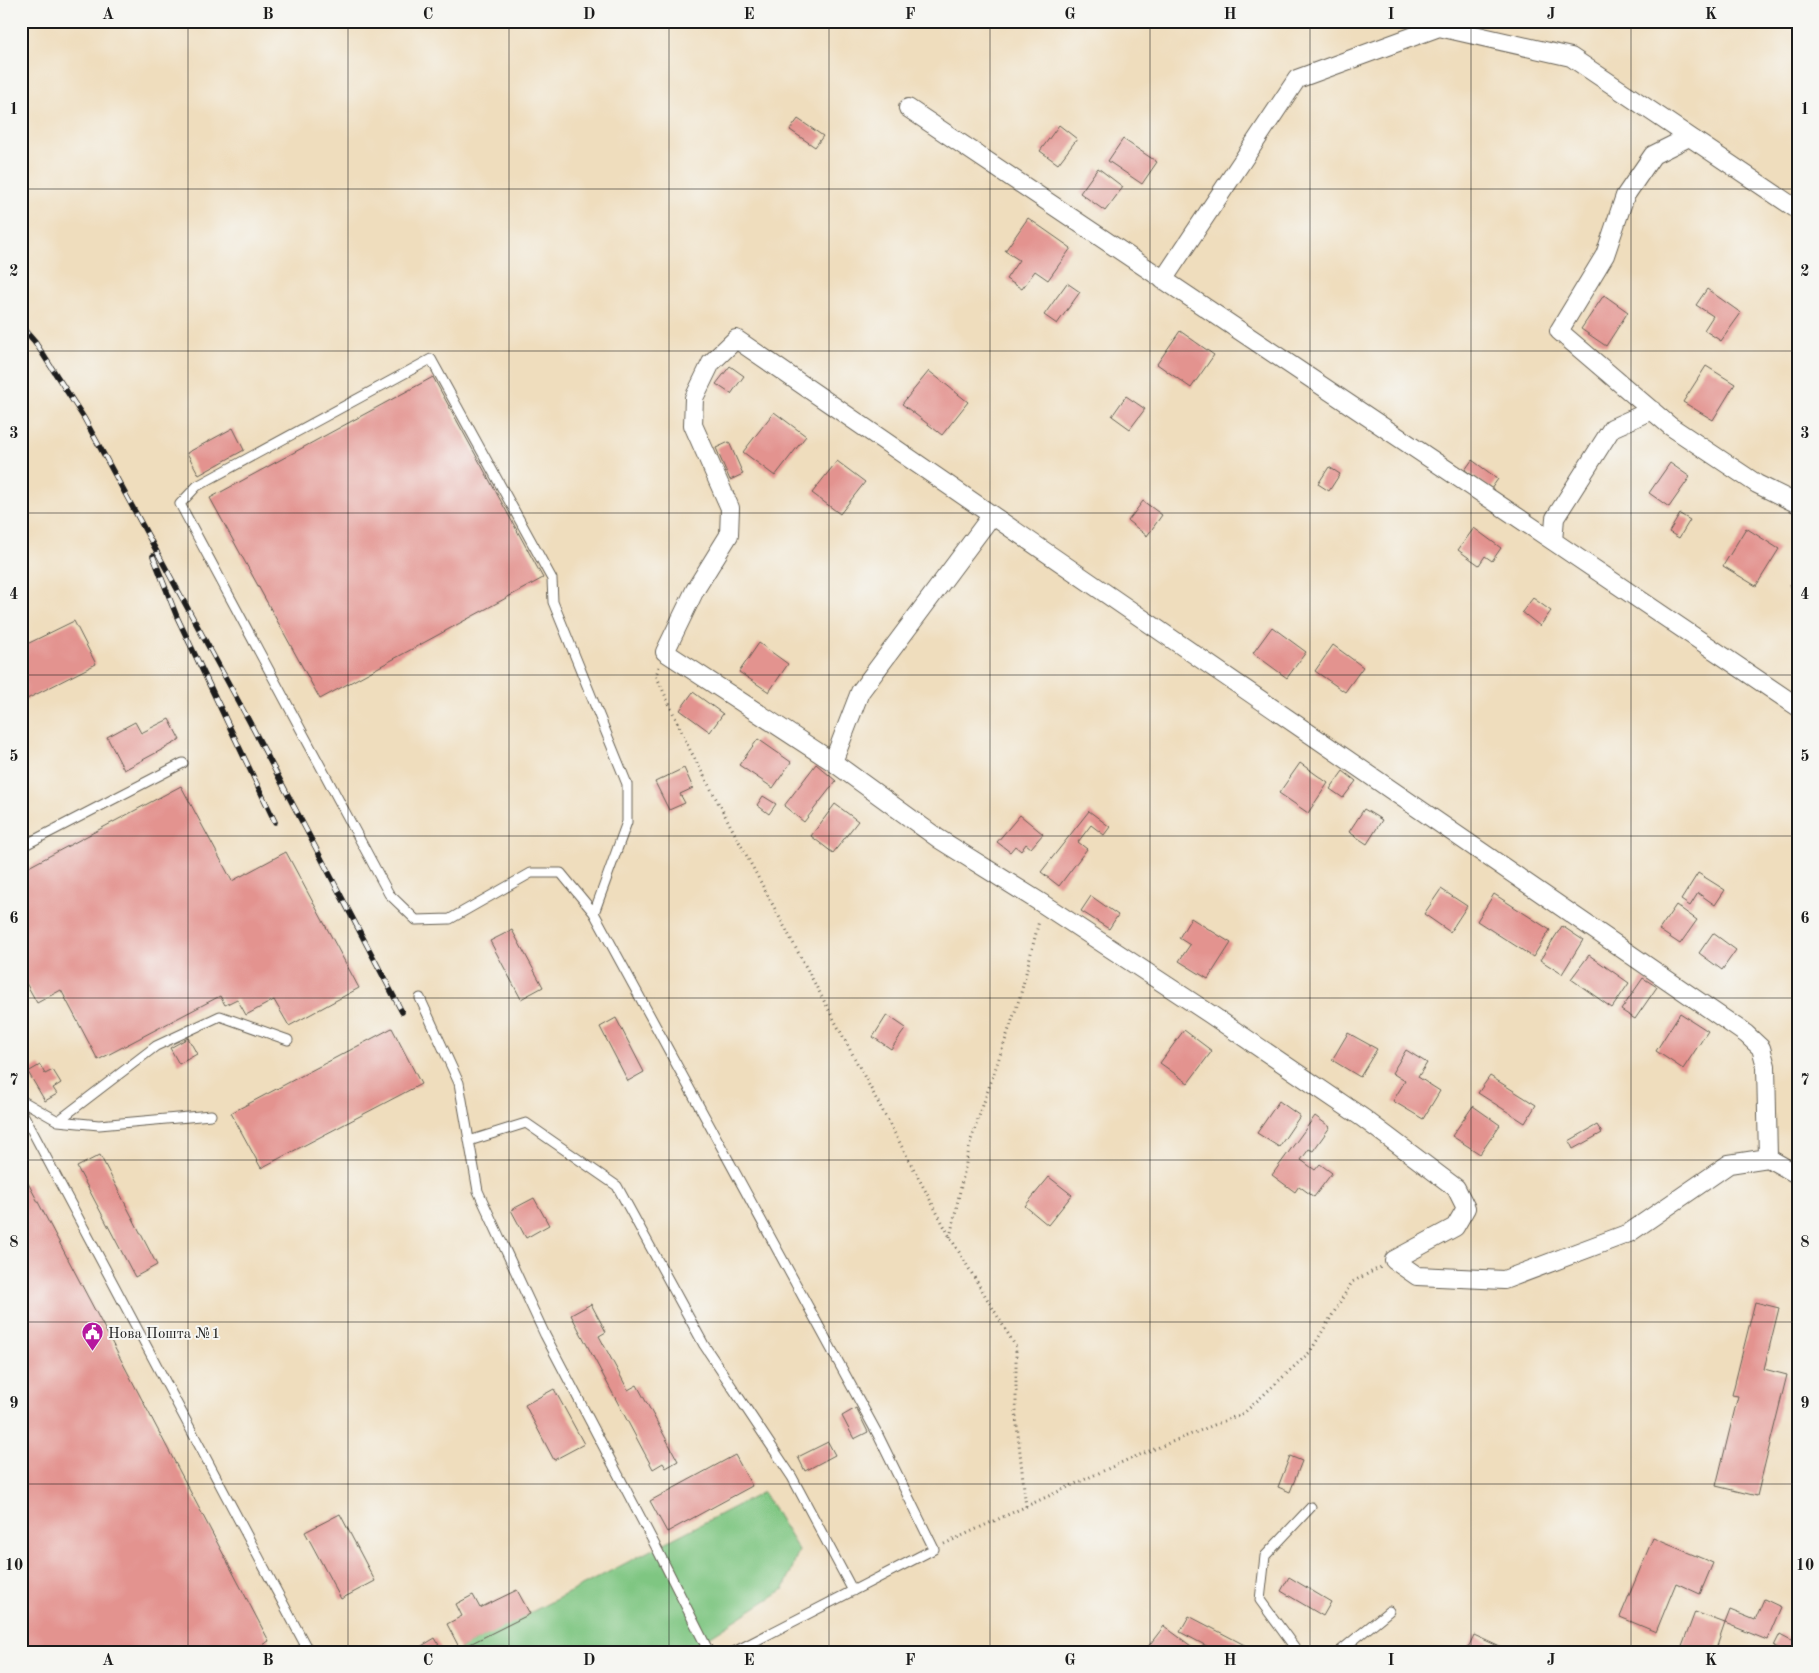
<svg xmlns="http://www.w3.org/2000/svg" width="1819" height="1673" font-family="'Old Standard TT',serif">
<rect width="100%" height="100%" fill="#f6f6f2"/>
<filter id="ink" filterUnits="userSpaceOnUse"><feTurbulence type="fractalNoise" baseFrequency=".02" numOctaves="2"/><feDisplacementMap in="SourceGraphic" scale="10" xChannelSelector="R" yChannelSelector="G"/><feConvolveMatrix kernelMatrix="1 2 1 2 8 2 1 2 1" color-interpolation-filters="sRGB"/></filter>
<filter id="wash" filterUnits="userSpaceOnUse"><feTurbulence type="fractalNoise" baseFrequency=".0096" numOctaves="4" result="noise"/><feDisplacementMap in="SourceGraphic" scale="20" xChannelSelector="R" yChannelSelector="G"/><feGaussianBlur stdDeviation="1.12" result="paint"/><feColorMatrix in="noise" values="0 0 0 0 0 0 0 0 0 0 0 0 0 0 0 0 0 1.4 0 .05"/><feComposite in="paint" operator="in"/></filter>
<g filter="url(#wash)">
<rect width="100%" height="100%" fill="#efddbd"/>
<path fill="#7fc682" stroke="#4e714f" d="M763,1492L799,1551L784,1589L686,1652H462L460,1649Z"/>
<g id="blocks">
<path fill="#e3938f" d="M798,119L823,136L815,147L790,130Z
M1059,125L1077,139L1058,164L1040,151Z
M1123,139L1157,162L1142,184L1108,161Z
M1098,168L1123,187L1105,211L1080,193Z
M1028,218L1071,248L1048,280L1035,271L1022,289L1006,279L1019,260L1005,251Z
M1067,283L1080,292L1057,324L1044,315Z
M1707,289L1741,313L1721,341L1704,330L1713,316L1696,305Z
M1604,295L1628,312L1606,346L1581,329Z
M1180,331L1214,355L1191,388L1157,364Z
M730,366L744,376L731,394L716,384Z
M1706,366L1735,384L1713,420L1683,402Z
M929,371L968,402L942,435L902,404Z
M433,377L543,578L320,699L210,498Z
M1126,396L1145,409L1130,429L1112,416Z
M774,412L806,436L775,476L743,452Z
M233,428L244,450L199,475L187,453Z
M729,442L743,474L730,480L716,448Z
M1472,460L1498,479L1491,489L1465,470Z
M837,461L865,482L840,514L812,493Z
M1670,463L1690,477L1669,507L1649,493Z
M1329,467L1340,474L1329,491L1318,484Z
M1143,501L1162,515L1147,536L1128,521Z
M1680,514L1690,520L1679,538L1669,532Z
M1474,528L1501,548L1492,561L1485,556L1479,565L1458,550Z
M1746,528L1779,549L1756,586L1723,566Z
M1798,574V593L1789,586Z
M1533,598L1551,611L1540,626L1522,612Z
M74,621L96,664L21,702V647Z
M1272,627L1306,652L1287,678L1253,653Z
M759,643L788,664L769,692L739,672Z
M1333,645L1363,667L1345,692L1315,671Z
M693,692L723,714L710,732L680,710Z
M169,719L180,740L124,770L107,737L135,722L141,733Z
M758,739L791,762L773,788L739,765Z
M1300,763L1328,783L1308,813L1279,793Z
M816,764L836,781L804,822L784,806Z
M684,768L693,788L680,794L685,803L669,810L655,782Z
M1343,771L1356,781L1343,798L1330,789Z
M181,786L232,881L286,852L359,988L289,1026L274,1000L246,1015L237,999L225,1005L220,996L98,1060L61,990L37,1003L21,974V871Z
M763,796L776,804L769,814L757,805Z
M835,804L858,821L833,853L811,836Z
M1364,809L1382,820L1367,844L1349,832Z
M1089,811L1110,827L1104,835L1091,825L1078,842L1087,849L1059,886L1041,872Z
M1020,815L1043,834L1031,848L1026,844L1021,851L1015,846L1010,852L997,842Z
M1698,873L1725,890L1715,905L1698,893L1690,906L1681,900Z
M1441,889L1467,906L1450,932L1424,914Z
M1494,894L1550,930L1533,957L1477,921Z
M1091,896L1118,915L1109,929L1081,911Z
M1676,905L1697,920L1680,944L1659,930Z
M1191,918L1231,943L1208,979L1179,961L1190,945L1179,938Z
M1562,926L1583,940L1562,974L1540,960Z
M512,930L543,987L521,999L490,941Z
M1713,933L1736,950L1722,970L1699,953Z
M1589,955L1629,983L1612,1008L1571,979Z
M1643,978L1657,987L1635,1019L1621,1010Z
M1680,1013L1708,1031L1683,1069L1656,1051Z
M887,1015L906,1028L891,1049L873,1037Z
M616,1018L644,1072L628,1081L600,1027Z
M392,1028L421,1084L261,1168L231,1113Z
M1184,1030L1212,1051L1188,1083L1160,1063Z
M1348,1033L1377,1049L1360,1077L1332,1060Z
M188,1038L197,1054L179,1064L170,1048Z
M1406,1050L1427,1063L1418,1077L1440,1091L1423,1119L1393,1101L1405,1081L1392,1073Z
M40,1065L45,1074L53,1070L61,1083L53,1088L57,1094L45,1101L28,1072Z
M1490,1076L1536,1105L1525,1123L1478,1093Z
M1279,1101L1300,1116L1279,1147L1257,1133Z
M1473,1106L1500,1125L1480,1154L1452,1136Z
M1315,1116L1330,1127L1313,1151L1309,1149L1301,1160L1315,1170L1320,1164L1332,1173L1314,1197L1299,1186L1295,1192L1272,1175Z
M1597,1125L1602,1133L1573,1149L1569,1141Z
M100,1155L157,1265L135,1277L77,1167Z
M1049,1177L1072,1195L1048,1225L1025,1206Z
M28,1183L269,1641L249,1652H21V1186Z
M534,1198L549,1225L526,1238L511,1210Z
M1755,1302L1779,1308L1764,1369L1787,1375L1757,1496L1716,1486L1738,1396L1732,1395Z
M591,1304L606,1332L599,1336L628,1390L637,1385L678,1461L666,1468L663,1463L653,1469L571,1315Z
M554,1389L584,1444L554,1460L525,1405Z
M856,1408L868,1432L854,1439L842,1416Z
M828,1442L835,1455L805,1471L798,1457Z
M735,1455L752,1486L667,1532L650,1501Z
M1290,1456L1302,1461L1290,1492L1278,1487Z
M340,1514L375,1581L341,1599L305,1532Z
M1653,1538L1713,1563L1700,1594L1676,1583L1656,1632L1620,1617Z
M1289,1577L1331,1602L1323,1616L1281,1591Z
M517,1590L530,1614L460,1649L447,1624L462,1616L456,1604L473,1595L480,1608Z
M1764,1599L1781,1607L1767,1640L1725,1623L1730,1610L1755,1620Z
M1695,1612L1725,1623L1715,1652H1680Z
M1189,1616L1258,1652H1218L1180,1632Z
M1164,1626L1191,1646L1186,1652H1144Z
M1780,1634L1795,1642L1790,1652H1786L1774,1646Z
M1474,1635L1511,1652H1466Z
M435,1638L443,1652H423L420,1647Z"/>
</g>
</g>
<g filter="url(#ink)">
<use href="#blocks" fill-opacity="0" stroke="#666054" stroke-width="1"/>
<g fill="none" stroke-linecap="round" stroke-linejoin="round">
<defs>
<path id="service" d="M21,847L183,763
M594,913L627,822V784L553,602L552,579L431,359L197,486L180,504L389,894L416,920L450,919L531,873H561L594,913L877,1433L934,1549L734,1652
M420,998L459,1083L478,1191L545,1335L656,1547L709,1652
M21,1100L58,1121L99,1125L211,1115
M21,1110L309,1652
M58,1121L156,1046L220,1016L288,1040
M469,1141L526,1123L617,1186L704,1345L792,1477L853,1591
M297,1652L307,1647
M1298,1652L1260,1600L1265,1556L1311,1507
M1339,1652L1389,1611"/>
<path id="minor" d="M908,108L1553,541L1798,707
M1689,137L1653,155L1625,196L1605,255L1559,331L1670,426L1757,484L1798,504
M1163,280L1297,79L1439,27L1571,57L1798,210
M1553,541L1555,518L1612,428L1652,410
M833,762L860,692L992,515
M1768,1158L1729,1164L1629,1233L1504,1280L1417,1276L1394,1260L1455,1227L1466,1208L1456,1188L1363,1118L1210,1014L1043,904L939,839L833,762L665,652L695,590L729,535L730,508L693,425L694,398L711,363L736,339L1746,1034L1761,1048L1766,1066L1768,1158L1798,1175"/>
</defs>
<use href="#service" stroke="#666054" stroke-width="11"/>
<use href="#minor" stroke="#666054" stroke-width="20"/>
<path stroke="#666054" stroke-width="3" stroke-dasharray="1 4" stroke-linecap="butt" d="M659,667L656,675L688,746L950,1237L1016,1347V1416L1026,1507
M950,1237L971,1140L1020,997L1039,921
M944,1544L1127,1460L1244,1413L1310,1352L1352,1282L1381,1267"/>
<use href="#service" stroke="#fff" stroke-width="9"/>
<use href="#minor" stroke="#fff" stroke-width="18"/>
<defs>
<path id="rail" d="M21,326L35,342L84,418L248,719L402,1012
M153,556L177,617L275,822"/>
</defs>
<use href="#rail" stroke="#1c1c1c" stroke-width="5.5"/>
<use href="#rail" stroke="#f6f6f2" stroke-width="4" stroke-dasharray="11" stroke-linecap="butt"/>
</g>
</g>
<path fill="none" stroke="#1c1c1c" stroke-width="1" stroke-opacity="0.55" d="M188,21V1652M348,21V1652M509,21V1652M669,21V1652M829,21V1652M990,21V1652M1150,21V1652M1310,21V1652M1471,21V1652M1631,21V1652M21,189H1798M21,351H1798M21,513H1798M21,675H1798M21,836H1798M21,998H1798M21,1160H1798M21,1322H1798M21,1484H1798"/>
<defs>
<symbol id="civic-pin" viewBox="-11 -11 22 30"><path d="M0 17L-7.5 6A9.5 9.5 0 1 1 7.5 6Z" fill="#b5179e" stroke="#f6f6f2"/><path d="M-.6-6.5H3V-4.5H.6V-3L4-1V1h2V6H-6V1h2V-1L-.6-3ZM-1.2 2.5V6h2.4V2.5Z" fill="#fff"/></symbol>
</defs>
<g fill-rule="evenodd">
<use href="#civic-pin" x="80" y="1320" width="25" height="34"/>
</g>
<g text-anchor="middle" stroke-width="4" stroke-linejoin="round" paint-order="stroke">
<g font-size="15" fill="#1c1c1c" stroke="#f6f6f2" text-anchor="start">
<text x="108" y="1338">Нова Пошта №1</text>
</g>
</g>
<rect width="1819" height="1673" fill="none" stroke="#f6f6f2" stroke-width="55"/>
<rect x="28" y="28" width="1764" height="1618" fill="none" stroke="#1c1c1c" stroke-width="2"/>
<g font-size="16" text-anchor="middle" font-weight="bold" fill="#1c1c1c">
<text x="108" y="19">A</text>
<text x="268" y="19">B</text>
<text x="428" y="19">C</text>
<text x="589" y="19">D</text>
<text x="749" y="19">E</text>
<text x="910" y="19">F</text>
<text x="1070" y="19">G</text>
<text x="1230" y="19">H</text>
<text x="1391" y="19">I</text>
<text x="1551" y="19">J</text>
<text x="1711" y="19">K</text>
<text x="14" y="114">1</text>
<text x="1805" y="114">1</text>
<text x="14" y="276">2</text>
<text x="1805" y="276">2</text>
<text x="14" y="438">3</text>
<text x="1805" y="438">3</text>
<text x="14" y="599">4</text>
<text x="1805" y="599">4</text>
<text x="14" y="761">5</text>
<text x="1805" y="761">5</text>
<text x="14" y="923">6</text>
<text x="1805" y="923">6</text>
<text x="14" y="1085">7</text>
<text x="1805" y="1085">7</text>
<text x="14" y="1247">8</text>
<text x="1805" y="1247">8</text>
<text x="14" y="1408">9</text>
<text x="1805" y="1408">9</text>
<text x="14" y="1570">10</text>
<text x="1805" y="1570">10</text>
<text x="108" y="1665">A</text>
<text x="268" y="1665">B</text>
<text x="428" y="1665">C</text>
<text x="589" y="1665">D</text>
<text x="749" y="1665">E</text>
<text x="910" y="1665">F</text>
<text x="1070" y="1665">G</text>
<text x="1230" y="1665">H</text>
<text x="1391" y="1665">I</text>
<text x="1551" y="1665">J</text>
<text x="1711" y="1665">K</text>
</g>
</svg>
